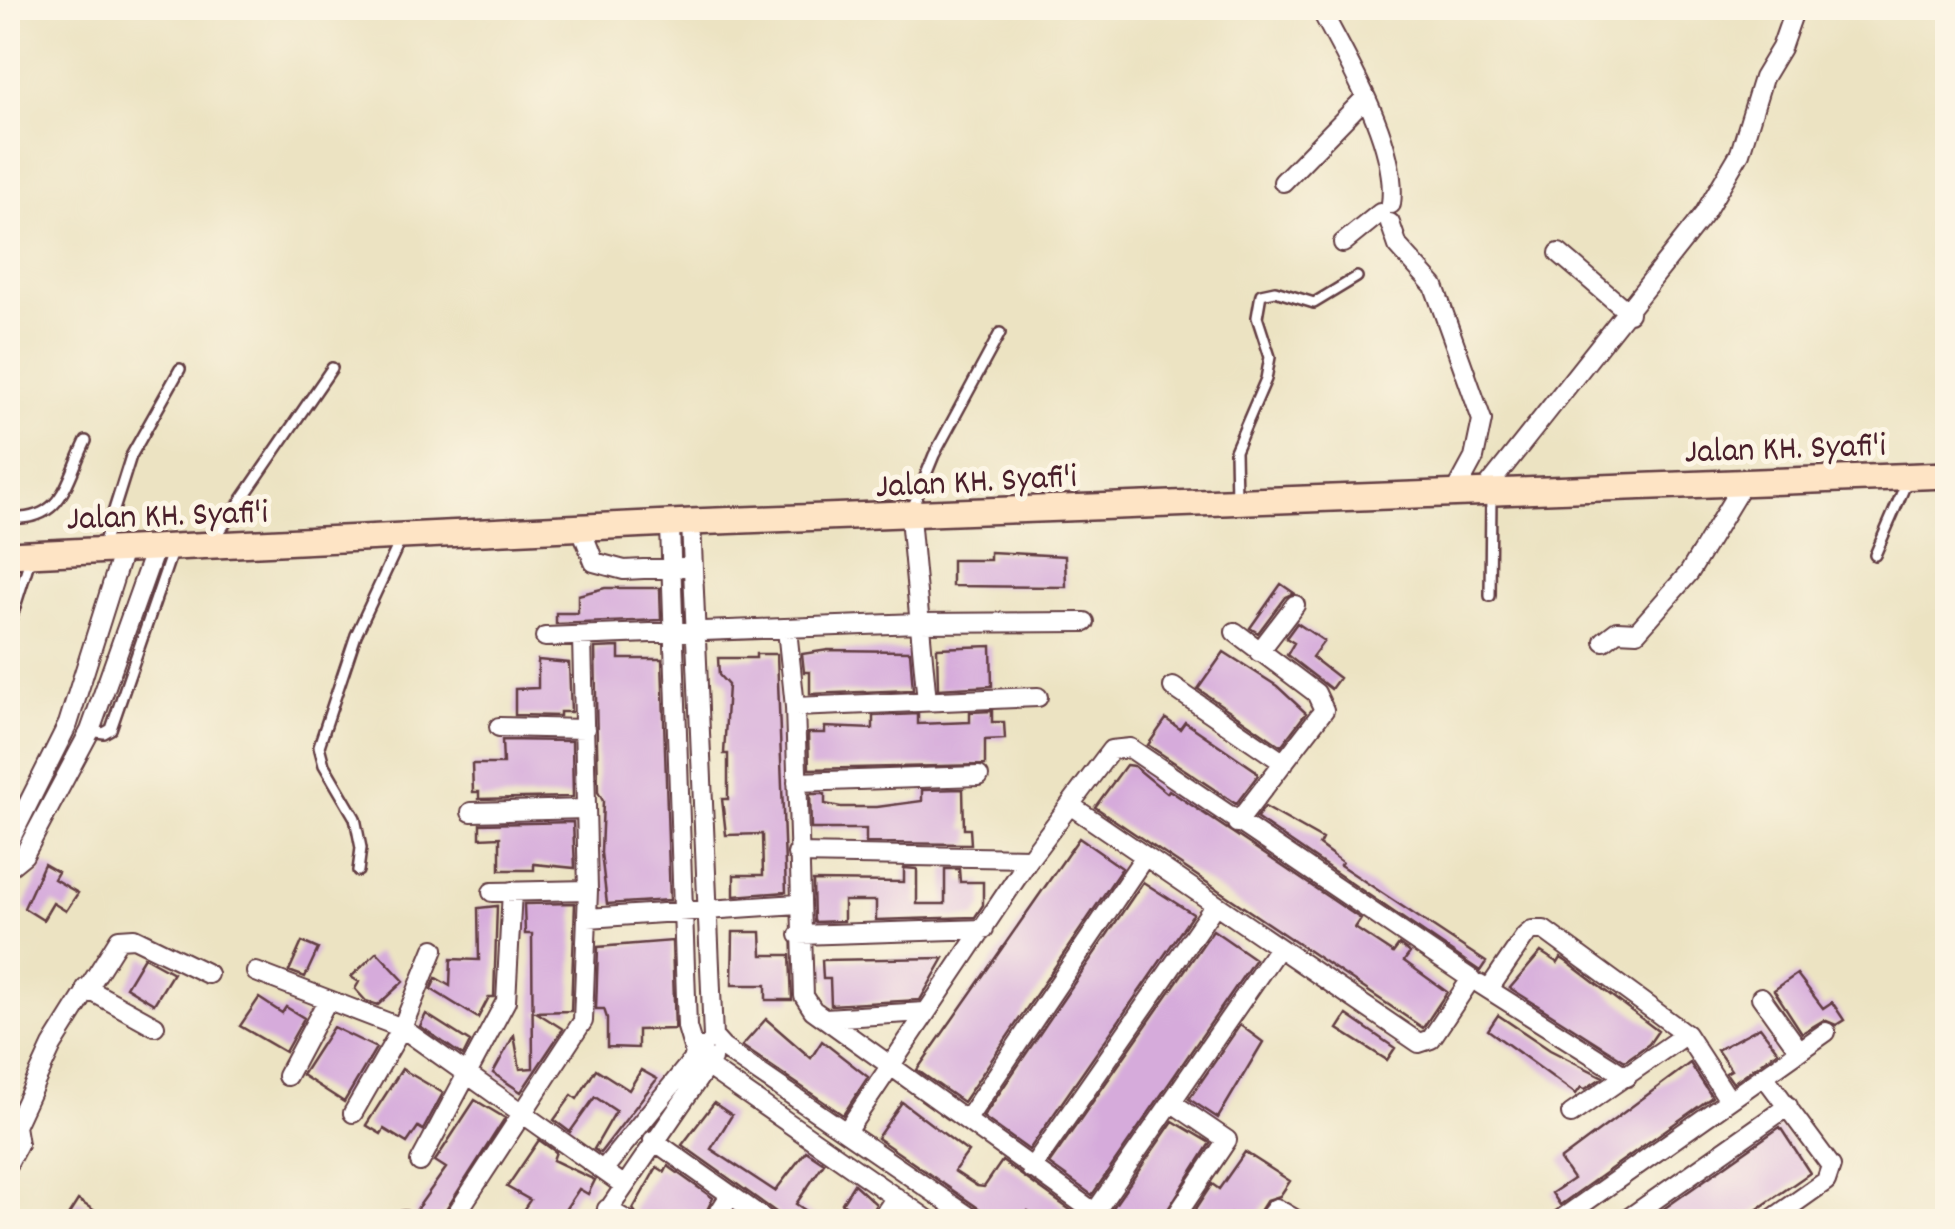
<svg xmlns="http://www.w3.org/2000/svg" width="1955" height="1229" font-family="Dekko,sans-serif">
<rect width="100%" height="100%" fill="#fcf5e5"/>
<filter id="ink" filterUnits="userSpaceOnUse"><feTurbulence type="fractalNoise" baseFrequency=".01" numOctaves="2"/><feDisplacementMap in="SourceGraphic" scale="20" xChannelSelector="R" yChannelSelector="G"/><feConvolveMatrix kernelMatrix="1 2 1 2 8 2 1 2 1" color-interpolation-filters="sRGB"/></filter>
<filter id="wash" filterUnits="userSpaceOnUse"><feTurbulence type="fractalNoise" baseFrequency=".0048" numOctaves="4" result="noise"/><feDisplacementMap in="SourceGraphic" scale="40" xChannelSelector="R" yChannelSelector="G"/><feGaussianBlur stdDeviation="2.25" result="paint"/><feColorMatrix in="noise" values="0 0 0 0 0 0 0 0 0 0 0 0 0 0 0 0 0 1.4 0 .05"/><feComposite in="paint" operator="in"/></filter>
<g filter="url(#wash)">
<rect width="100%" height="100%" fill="#ece3c2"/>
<g id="blocks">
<path fill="#d6abdb" d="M990,552L1065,556L1066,587L952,586V560H990Z
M1281,584L1294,593L1285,597L1258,633L1250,628Z
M605,588H660L661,620L556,624V613H578V595Z
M1297,623L1324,641L1312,657L1339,678L1331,689L1287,655L1294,643L1286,638Z
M991,646L992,686L938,689L937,648Z
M619,647V659H662L670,900L607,904L601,853L603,801L598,792L595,648Z
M828,650L910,651L913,690L810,694V672H804L802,654Z
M1224,652L1277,686L1306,713L1281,746L1198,689Z
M756,654H777L786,892L734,896V875H763L762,834L726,835L722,799H728V754H724L728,685L719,675L718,658H756Z
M538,660L569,663L571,712H560V716L515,715V689L538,688Z
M992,711V722H1004L1005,739L985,740V765L809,769L808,733H825V727L873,729V716L918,714V724L970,722V712Z
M1166,719L1180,729L1185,722L1255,770L1258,775L1236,804L1148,745Z
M502,740L572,741L573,797L479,799V792H473L472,764H503Z
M1126,765L1134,766L1167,793L1169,790L1361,919L1355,928L1393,953L1399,945L1410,953L1404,961L1447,992L1423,1028L1095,807Z
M963,789L964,829H970L971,844L866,843V829H811L810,794H825V804L841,807H877L922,801V790Z
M1265,807L1322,839L1319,845L1342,862L1340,865L1486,962L1480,971L1256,818Z
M573,822L575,868L534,864V870H500V837L480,838V824Z
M1079,838L1122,868L963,1102L917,1070Z
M44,864L58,872L54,879L78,893L66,911L53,903L43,920L24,908Z
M904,868L917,869V904H945V869H959L960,882H983V905L975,917L876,920V901H844V921L814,922L813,881L904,882Z
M1143,882L1193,914L1029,1150L983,1117Z
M575,903L571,1011L536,1012L563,1029L521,1092L493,1073L514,1035L520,1069L533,1068L532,934H525L524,904Z
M497,906L494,997H489L478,1018L431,989L436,978L450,986L451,959L479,960L478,908Z
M1213,930L1255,959L1092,1195L1049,1164Z
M733,932H761L762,955H790L792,1000H766V985H732Z
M672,941L675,1029L638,1030V1048L607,1047V1018L604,1009H596L598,947Z
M302,942L318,949L305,977L289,971Z
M377,952L404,981L378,1005L366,1001L355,989L359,982L351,977Z
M1541,952L1558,963L1561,958L1567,962L1658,1031L1649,1044L1625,1061L1510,988Z
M144,957L173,973L154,1004L126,987Z
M944,958L920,1000L831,1005L830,979H823L822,960Z
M1797,974L1823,1008L1832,1002L1844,1020L1836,1025L1824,1020L1802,1033L1774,990Z
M259,998L282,1013L286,1007L304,1018L285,1052L240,1026Z
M426,1014L470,1042L463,1056L420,1026Z
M1347,1015L1395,1048L1387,1060L1338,1029Z
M1498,1015L1550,1050L1603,1077L1585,1089L1581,1087L1576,1094L1488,1030Z
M766,1019L811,1058L822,1041L868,1077L843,1115L742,1046Z
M1240,1025L1263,1042L1218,1118L1189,1099Z
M333,1027L376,1048L344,1102L302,1075Z
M1760,1027L1778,1051L1733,1083L1726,1073L1731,1070L1717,1050Z
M1690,1063L1712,1097L1560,1205L1552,1193L1573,1179L1560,1160Z
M402,1069L443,1093L423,1130L418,1127L407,1143L384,1129L381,1134L366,1125Z
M596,1069L629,1090L641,1070L657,1079L600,1153L594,1149L616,1111L595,1097L570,1132L554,1120L572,1095L577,1099Z
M475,1100L505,1118L439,1221L425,1222L414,1213L446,1168L435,1161Z
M902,1102L968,1152L954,1171L977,1186L984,1187L1002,1161L1080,1217L1077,1222H1043L1028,1211L1020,1222H991L984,1212L877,1138Z
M714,1103L732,1115L711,1149L775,1191L806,1151L824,1163L796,1204L823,1222H781L776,1212L682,1145Z
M1173,1121L1210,1143L1160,1222H1127L1112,1209Z
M1780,1127L1810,1173L1739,1222H1645Z
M539,1140L556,1152L553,1160L595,1180L588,1194L579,1189L557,1222H515L530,1200L507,1187Z
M1245,1152L1290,1181L1280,1196L1267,1200L1253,1222H1241L1230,1214L1225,1222H1187L1212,1184L1219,1189Z
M668,1166L713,1198L701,1222L681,1215L677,1222H642L633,1209L657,1167L665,1172Z
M854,1184L876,1204L866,1222H839L848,1207L842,1203Z
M78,1200L112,1222H64Z"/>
</g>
</g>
<g filter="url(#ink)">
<use href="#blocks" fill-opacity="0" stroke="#623c42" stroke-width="2.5"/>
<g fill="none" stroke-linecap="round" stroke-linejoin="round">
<defs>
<path id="lane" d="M1236,499L1235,451L1266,379L1270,357L1257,317L1261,294L1275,291L1314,303L1357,277
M912,509L934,455L1000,333
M8,518C63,522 65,484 86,441
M214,540L332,368
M102,548L131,456L180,369
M1875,555L1908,479
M1490,596L1491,495
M8,629L31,556
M90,731L104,733L111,729L173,549
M358,871L361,848L355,818L324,765L319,746L356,635L400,541"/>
<path id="street" d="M1320,8C1347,60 1399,145 1391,204
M1283,182L1365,98
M1390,223L1398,246L1434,286L1482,420L1474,458L1454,495
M1343,243L1380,213
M1559,253L1629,313
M1482,494L1704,214L1740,153L1763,78L1781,48L1795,8
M910,517L927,702
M691,522L713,1037L723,1048L977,1222
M670,527L687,1027L695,1054L711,1069L931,1222
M582,531L594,562L624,570L683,567
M787,629L795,707L804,996L813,1010L1108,1222
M1235,632L1316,693L1324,710L1237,823
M545,637L918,623L1085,622
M1604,641L1617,631L1637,632L1689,573L1744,482
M1259,652L1295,605
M1173,687L1284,763
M795,707L1038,697
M499,727L585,729
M797,782L979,776
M471,812L586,809
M8,844L68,724L123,550
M797,854L1030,858
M8,868L24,855L90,731L155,549
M492,892L588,890
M588,918L798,904
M799,935L984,929
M256,972L402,1028L622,1184
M1480,984L1627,1077
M86,988L155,1026
M1489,989L1525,936L1532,930H1544L1686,1034L1729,1100
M1761,997L1799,1050
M825,1018L925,1012
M287,1076L327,1001
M1765,1077L1831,1166L1826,1181L1768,1222
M1171,1102L1227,1140L1172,1222
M353,1113L402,1028L434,949
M1571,1114L1686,1034
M967,1119L1145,856
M8,1130L15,1126L52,1046L119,939L134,938L208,974
M846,1132L1030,858L1111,750L1130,748L1471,979L1431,1039L1419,1043L1070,805
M653,1140L769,1222
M420,1162L506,1001L512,891
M8,1163L18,1144L15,1126
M1031,1169L1215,905
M603,1170L703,1047
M607,1209L630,1222
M1095,1212L1278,948
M404,1220L406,1222
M451,1222L583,1021L588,890L582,637
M600,1222L712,1059
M713,1222L730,1195
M879,1222L896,1197
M1265,1222L1276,1208L1300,1222
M1557,1222L1826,1032
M1623,1222L1788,1106"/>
<path id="secondary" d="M8,555L691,522L1948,475"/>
</defs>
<use href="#lane" stroke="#623c42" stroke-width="14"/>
<use href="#street" stroke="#623c42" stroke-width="22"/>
<use href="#secondary" stroke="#623c42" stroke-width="30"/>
<use href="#lane" stroke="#fff" stroke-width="9"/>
<use href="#street" stroke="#fff" stroke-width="18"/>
<use href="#secondary" stroke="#fee4c5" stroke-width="25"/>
</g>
</g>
<g text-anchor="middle" stroke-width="10" stroke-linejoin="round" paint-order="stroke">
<g font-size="35" fill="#4a1f2b" stroke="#fcf5e5">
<text transform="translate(1785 446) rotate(-2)" y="12">Jalan KH. Syafi'i</text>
<text transform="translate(976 479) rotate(-3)" y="12">Jalan KH. Syafi'i</text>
<text transform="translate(167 513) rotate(-2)" y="12">Jalan KH. Syafi'i</text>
</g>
</g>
<rect width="1955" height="1229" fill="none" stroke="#fcf5e5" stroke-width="40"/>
</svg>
